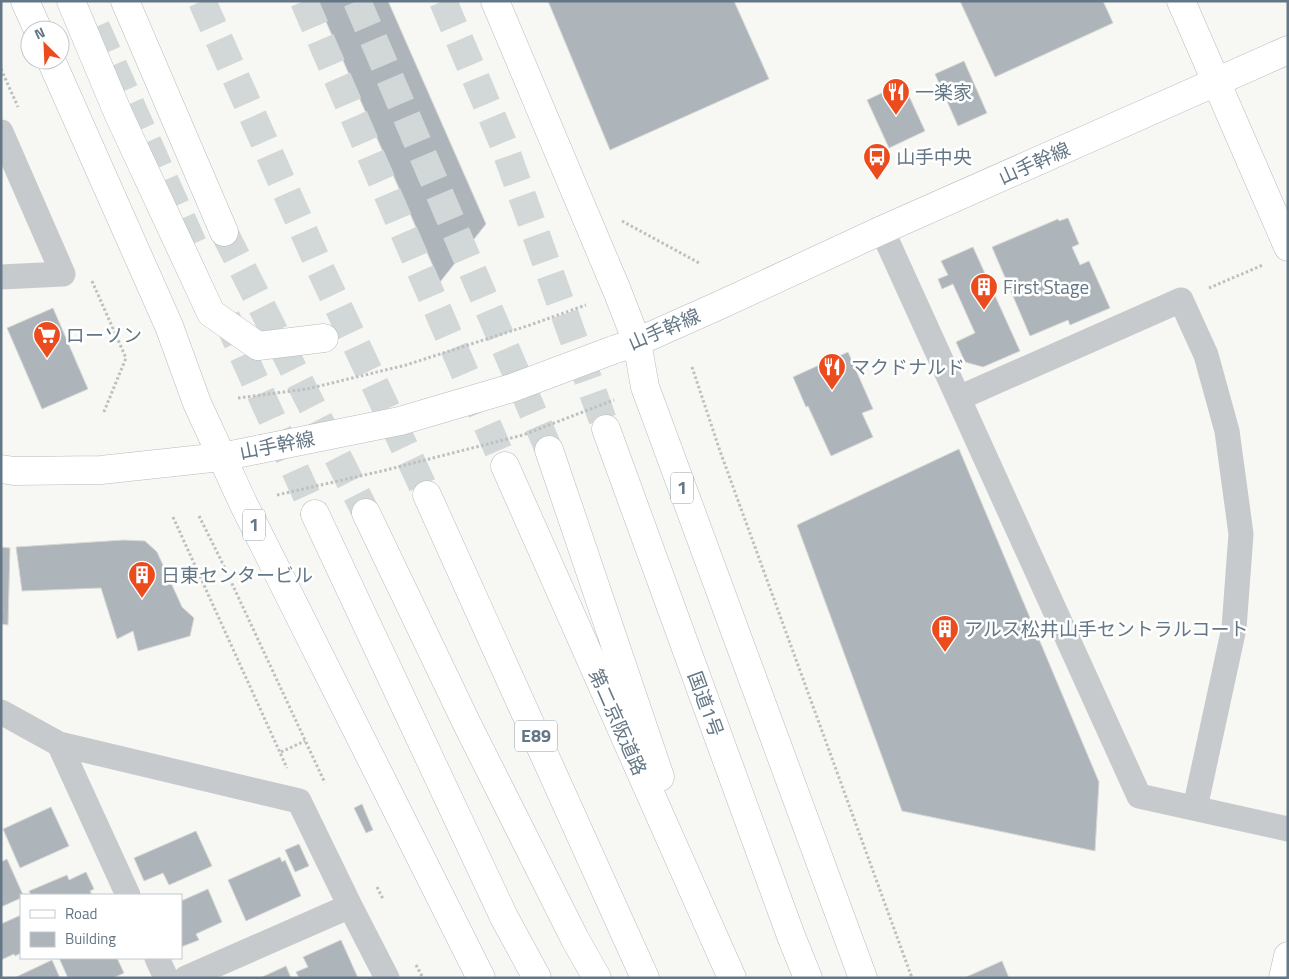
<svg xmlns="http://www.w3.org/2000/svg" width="1289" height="979" font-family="'Titillium Web','Noto Sans JP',sans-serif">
<rect width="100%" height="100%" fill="#f7f7f3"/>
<path fill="#adb5bb" stroke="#d8d8d6" d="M317,1H388L486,224L440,282Z
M548,1H734L769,79L610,150Z
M960,1H1103L1113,23L995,77Z
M964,61L987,113L958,126L935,74Z
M903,83L925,131L889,148L867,100Z
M1068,218L1079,244L1072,247L1080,265L1089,261L1110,308L1070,325L1068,320L1030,336L992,247L1058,219L1059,221Z
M973,247L1020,351L983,367L965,362L956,342L975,333L953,284L942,289L938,279L948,275L941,261Z
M53,308L88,389L42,409L7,328Z
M848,352L873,409L862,413L873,437L831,456L808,406L806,407L793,377Z
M959,449L1099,782L1095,851L902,811L797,525Z
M124,540L145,541L157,552L182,607L194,618L190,636L138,651L133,631L117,639L101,588L22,591L16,547Z
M1,547L10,548L8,625L1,624Z
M362,804L373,830L366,833L354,808Z
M51,807L69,846L20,868L3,829Z
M196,831L212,866L169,885L163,873L144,881L134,858Z
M299,844L309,866L295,872L285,850Z
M280,857L282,862L285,860L301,896L246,921L228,880Z
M7,859L23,895H21V898L1,907V862Z
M86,872L94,889L90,891L92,895H31L29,891L67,875L69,880Z
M208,889L222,922L196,934L199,940L181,947V901Z
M21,915V953L15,956L14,954L1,960V924Z
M341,940L358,978H299L296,972L308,967L303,957Z
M59,958H117L124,973L113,978H68Z
M52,960L60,978H14Z
M1002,961L1009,978H964Z
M286,966L291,978H260Z"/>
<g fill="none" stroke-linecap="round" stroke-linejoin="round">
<path stroke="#d2d7d8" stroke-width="28" stroke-dasharray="28 14" stroke-linecap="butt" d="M202,1L319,266L427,495
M304,1L505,466
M357,1L549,450
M443,1L503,143L606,429
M96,27L193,244
M224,232L366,513
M226,317L315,514"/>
<defs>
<path id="secondary" d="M1181,1L1288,247
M616,349L637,342L720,305L882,230L1288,50
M1,469L14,471L101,470L221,457L261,449
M1283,978L1288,956"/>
<path id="highway" d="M25,1L38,30
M71,1L118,113L211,313L258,346L324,338
M125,1L224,232
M495,1L618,293L637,342L645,387L863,978
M51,60L169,326L197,403L244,505L481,978
M606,429L791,936L808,978
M549,450L660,777
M505,466L732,978
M427,495L645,978
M366,513L467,724L575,939L597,978
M315,514L504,917L537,978"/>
</defs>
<use href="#secondary" stroke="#b6bcc0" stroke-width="29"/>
<use href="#highway" stroke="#b8bcbf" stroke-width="29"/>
<path stroke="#bdc0c2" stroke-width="3" stroke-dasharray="2.5 2.5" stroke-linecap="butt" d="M1,69L18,107
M622,221L701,264
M92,281L126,358L103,414
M1209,288L1263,265
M692,367L720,451L912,978
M199,516L220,558L325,783
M173,517L287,768
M281,752L305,741
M377,887L383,899
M416,965L423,978"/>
<path stroke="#c6cacd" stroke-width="25" d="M1,132L63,274L1,277
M882,230L1139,796L1288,829
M959,398L1181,300L1206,355L1227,431L1241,534L1234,628L1195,808
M1,712L59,744L299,801L350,906L387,978
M59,744L128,895
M157,958L166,978
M186,978L350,906"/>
<use href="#secondary" stroke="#fff" stroke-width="28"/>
<use href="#highway" stroke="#fff" stroke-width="28"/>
<defs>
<path id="secondary-bridge" d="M261,449L400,421L512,388L613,350"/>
</defs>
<use href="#secondary-bridge" stroke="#b6bcc0" stroke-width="29" stroke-linecap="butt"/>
<path stroke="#bdc0c2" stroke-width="3" stroke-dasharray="2.5 2.5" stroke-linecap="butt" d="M238,398L307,389L406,365L530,325L586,305
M277,495L382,471L523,435L614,400"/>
<use href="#secondary-bridge" stroke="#fff" stroke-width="28"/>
</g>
<defs>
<symbol id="restaurant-pin" viewBox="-11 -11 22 30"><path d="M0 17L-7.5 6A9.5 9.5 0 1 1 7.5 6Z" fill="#ec4b1e" stroke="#fff"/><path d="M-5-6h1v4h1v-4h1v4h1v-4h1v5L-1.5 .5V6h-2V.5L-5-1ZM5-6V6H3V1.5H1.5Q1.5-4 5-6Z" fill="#fff"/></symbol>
<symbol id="bus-pin" viewBox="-11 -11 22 30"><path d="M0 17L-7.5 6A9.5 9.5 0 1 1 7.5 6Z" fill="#ec4b1e" stroke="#fff"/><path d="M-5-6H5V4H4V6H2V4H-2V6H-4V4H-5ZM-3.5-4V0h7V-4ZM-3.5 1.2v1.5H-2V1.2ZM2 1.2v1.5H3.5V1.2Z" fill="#fff"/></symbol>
<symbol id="building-pin" viewBox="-11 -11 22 30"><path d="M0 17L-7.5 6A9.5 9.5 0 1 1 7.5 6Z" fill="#ec4b1e" stroke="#fff"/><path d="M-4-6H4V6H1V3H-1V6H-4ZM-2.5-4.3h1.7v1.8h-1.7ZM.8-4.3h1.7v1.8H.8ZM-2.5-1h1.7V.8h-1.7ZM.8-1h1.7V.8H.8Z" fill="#fff"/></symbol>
<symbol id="supermarket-pin" viewBox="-11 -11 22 30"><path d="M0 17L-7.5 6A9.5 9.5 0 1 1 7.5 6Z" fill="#ec4b1e" stroke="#fff"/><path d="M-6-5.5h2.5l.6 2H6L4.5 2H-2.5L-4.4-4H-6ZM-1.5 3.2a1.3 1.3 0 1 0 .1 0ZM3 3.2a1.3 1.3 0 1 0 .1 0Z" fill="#fff"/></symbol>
</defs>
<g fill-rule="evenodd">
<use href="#restaurant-pin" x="880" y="76" width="32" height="43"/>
<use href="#bus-pin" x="861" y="141" width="32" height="43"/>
<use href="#building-pin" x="968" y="271" width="32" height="43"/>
<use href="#supermarket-pin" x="31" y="319" width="32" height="43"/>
<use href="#restaurant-pin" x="816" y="351" width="32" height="43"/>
<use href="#building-pin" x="126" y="559" width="32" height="43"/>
<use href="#building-pin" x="929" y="613" width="32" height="43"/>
</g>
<g text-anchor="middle" stroke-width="5" stroke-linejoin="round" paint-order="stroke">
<g fill="#fff" stroke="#92a0aa" stroke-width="1">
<rect x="671" y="472.5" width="22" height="31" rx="4"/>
<rect x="243" y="509.5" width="22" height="31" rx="4"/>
<rect x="515" y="720.5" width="42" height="31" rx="4"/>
</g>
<g font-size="18" font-weight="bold" fill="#647786">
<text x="682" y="494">1</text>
<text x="254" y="531">1</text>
<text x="536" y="742">E89</text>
</g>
<g font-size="19" fill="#647786" stroke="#fff" text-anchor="start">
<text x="915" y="99">一楽家</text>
<text x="896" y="164">山手中央</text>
<text x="1003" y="294">First Stage</text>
<text x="66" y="342">ローソン</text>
<text x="851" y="374">マクドナルド</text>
<text x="161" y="582">日東センタービル</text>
<text x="964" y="636">アルス松井山手セントラルコート</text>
</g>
<g font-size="19" fill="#647786" stroke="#fff">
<text transform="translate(1034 163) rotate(-24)" y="7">山手幹線</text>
<text transform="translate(664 329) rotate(-23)" y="7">山手幹線</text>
<text transform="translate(277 445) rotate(-11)" y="7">山手幹線</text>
<text transform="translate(706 704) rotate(70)" y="7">国道1号</text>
<text transform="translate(618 722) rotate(66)" y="7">第二京阪道路</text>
</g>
</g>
<rect width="1289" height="979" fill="none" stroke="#647786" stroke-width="5"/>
<rect x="20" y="894" width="162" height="65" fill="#ffffff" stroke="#c1c9cf"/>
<rect x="30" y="910" width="25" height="8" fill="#ffffff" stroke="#c1c9cf"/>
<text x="65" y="919" font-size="15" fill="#647786">Road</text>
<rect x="30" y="932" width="25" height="15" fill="#adb5bb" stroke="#c1c9cf"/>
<text x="65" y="944" font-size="15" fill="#647786">Building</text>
<g transform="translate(45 45) rotate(336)"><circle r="24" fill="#ffffff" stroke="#c1c9cf"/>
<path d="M0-4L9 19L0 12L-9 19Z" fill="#ec4b1e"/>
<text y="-8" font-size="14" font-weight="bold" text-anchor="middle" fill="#647786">N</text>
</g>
</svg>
